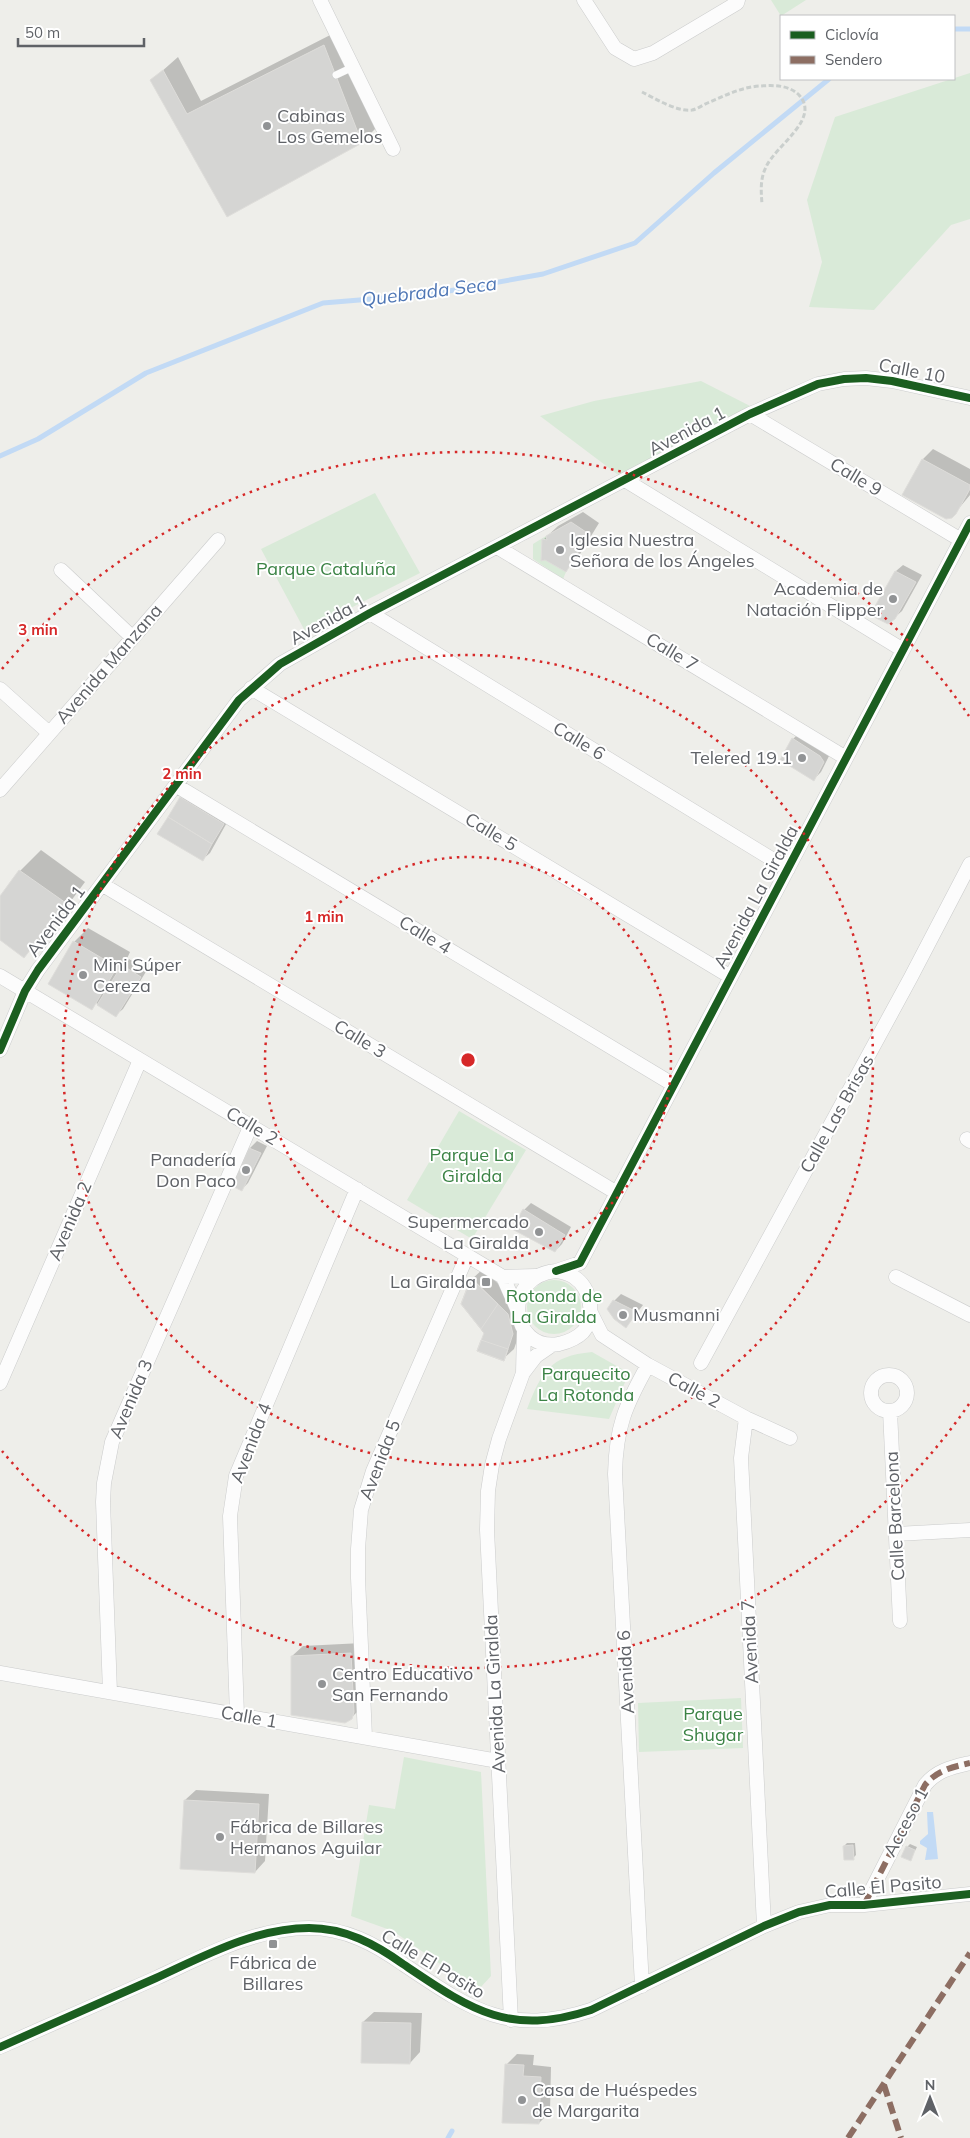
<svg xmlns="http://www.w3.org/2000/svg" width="970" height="2138" font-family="Mulish,sans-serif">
<rect width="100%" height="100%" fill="#eeeeea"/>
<path fill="#d9ead8" d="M771,0H806L781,16Z
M970,73V219L951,225L874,310L809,307L822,262L807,200L835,117Z
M701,381L756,409L621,477L540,416L594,401Z
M375,493L420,573L305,631L261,549Z
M546,536L547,540H542L541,561L545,560L566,572L563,579L533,559V544Z
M459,1111L526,1150L472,1239L407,1200Z
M527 1307a27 27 0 1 1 54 0a27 27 0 1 1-54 0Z
M592,1352L629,1373L609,1419L527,1409C542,1372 549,1356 592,1352Z
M741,1698L743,1748L639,1752L638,1703Z
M404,1757L481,1772L491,1976L480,1988L466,1982L393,1931L351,1916L369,1805L395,1809Z"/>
<path fill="#c2daf5" d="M927,1812H933L938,1859L925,1860L927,1848L920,1844V1841L928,1834Z"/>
<path fill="#0003" d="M338,31L376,128L362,142L228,215L152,80L178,57L201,101Z
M933,449L970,469V495L955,513L904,494L923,459Z
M583,512L599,523L577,559L566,570L543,540L558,526Z
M903,565L922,575L902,611L894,618L871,615L896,571Z
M800,732L830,754L821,772L814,779L793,739Z
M188,791L230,817L210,853L203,859L181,798Z
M41,850L85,882L45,936L24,956L0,938V898L20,871Z
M88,928L130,952L125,963L129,959L147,970L123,1009L116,1015L96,1003L92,1008L74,942Z
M257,1141L267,1146L248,1183L242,1189L233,1186L250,1148Z
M531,1203L571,1227L562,1244L555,1251L513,1229L524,1210Z
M483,1269L518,1303L523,1323L514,1349L503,1359L462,1304L472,1279Z
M621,1294L643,1305L626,1327L614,1301Z
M362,1643V1707L351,1718L292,1656L303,1646Z
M196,1790L269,1794L265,1861L255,1872L185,1800Z
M847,1843H855L856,1855L853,1858L844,1846Z
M910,1844L917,1847L910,1860L907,1847Z
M374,2012L422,2013L420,2052L410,2063L363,2022Z
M517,2054L534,2055L533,2065L551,2067L550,2112L539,2123L506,2065Z"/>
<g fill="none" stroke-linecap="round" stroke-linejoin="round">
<path stroke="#c2daf5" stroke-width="5" d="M954,29H970
M0,456L38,439L146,373L323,303L432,294L543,274L635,243L714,173L829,79
M448,2138L452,2131"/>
</g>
<path fill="#d5d5d3" stroke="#deddda" d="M324,45L362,143L227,217L150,80L163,70L187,114Z
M922,459L970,485V489L956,514L952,518L946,519L902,495Z
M571,522L589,534L566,572L545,560L541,561L542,539L547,540L546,536Z
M895,571L916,582L895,619L888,624L870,615Z
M792,738L820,756L824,762L814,781L780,760Z
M180,797L224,824L212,844L168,817Z
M168,817L212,844L203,861L157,834Z
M19,870L66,903L24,958L0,940V896Z
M73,941L117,967L92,1010L48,984Z
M122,965L141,977L116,1017L97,1005Z
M249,1148L261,1153L242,1191L232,1186Z
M523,1209L565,1235L555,1252L512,1229Z
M471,1278L508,1314L513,1334L504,1361L477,1351L484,1333L461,1304Z
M471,1278L498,1304L481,1329L461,1304Z
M613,1300L637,1312L626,1328L614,1319L607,1309Z
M481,1340L508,1349L504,1361L477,1351Z
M351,1653L354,1712L352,1719L345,1723L291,1715V1656Z
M184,1800L259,1804L255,1873L180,1869Z
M853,1845L854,1860H844L843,1846Z
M906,1846L915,1850L911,1861L901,1857Z
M362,2022L411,2023L410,2064L361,2063Z
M505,2064L524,2065L523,2076L541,2077L539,2124L502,2123Z"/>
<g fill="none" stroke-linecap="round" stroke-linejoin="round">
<defs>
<path id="lane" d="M336,75L353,67"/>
<path id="street" d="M320,0L393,149
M584,0L615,48L634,59L653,53L737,3L738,0
M750,414L961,540
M625,480L903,650
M497,547L846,758
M61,570L132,637
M370,613L788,869
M251,688L731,977
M0,689L49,733
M177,786L674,1085
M0,790L218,540
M103,885L617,1193
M0,976L503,1277L536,1276
M0,1050L25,991L38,970L239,700L280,664L370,613L750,414L818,384L844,379L866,378L892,381L970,398
M967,1139L970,1141
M556,1271L580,1263L970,523
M556,1271C563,1272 569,1273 574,1277C591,1288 596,1317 583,1332C577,1338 567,1342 559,1344C510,1352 501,1276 556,1271Z
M503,1277L518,1311
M896,1277L970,1315
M590,1311L602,1335L648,1365L746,1418L790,1438
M701,1363L911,977L970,864
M523,1373L536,1356L552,1345
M871 1393a18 18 0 1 1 36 0a18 18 0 1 1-36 0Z
M0,1383L140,1060
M890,1411L900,1621
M746,1418L741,1458L764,1926
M896,1534L970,1530
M0,1673L498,1761
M110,1692L103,1502L104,1483L112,1442L251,1125
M237,1715L230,1516L236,1476L357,1189
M365,1737L358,1578V1549L361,1510L373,1471L467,1256
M864,1905L925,1785C937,1770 953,1767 970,1763
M642,1986L615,1474C616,1427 625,1406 648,1365
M511,2020L487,1530L488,1491L492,1465L499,1439L523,1373L524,1330
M0,2047C52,2024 104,2001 156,1978C204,1956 255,1928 309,1928C345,1928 375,1944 403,1964C470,2009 508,2037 591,2010L764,1926L799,1912L830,1905H864L970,1894"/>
</defs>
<use href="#lane" stroke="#cbcccc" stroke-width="8"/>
<use href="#street" stroke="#cbcccc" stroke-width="15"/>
<path stroke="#cacfcd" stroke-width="3" stroke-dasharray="5 2.5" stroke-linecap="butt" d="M642,92C656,99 677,112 692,110C698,109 704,104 710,102C726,95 742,87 760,86C774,85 789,85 799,95C821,119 776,145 766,167C760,179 761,191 762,204"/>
<use href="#lane" stroke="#fcfcfc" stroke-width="7"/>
<use href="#street" stroke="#fcfcfc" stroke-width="14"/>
<path stroke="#8d6e63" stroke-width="6" stroke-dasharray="12 6" stroke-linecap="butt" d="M864,1905L925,1785C937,1770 953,1767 970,1763
M884,2085L901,2138
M848,2138L970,1953"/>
<defs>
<path id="cycleway" d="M0,1050L25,991L38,970L239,700L280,664L370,613L750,414L818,384L844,379L866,378L892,381L970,398
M556,1271L580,1263L970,523
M0,2047C52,2024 104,2001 156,1978C204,1956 255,1928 309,1928C345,1928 375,1944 403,1964C470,2009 508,2037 591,2010L764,1926L799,1912L830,1905H864L970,1894"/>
</defs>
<use href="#cycleway" stroke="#fff" stroke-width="11"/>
<use href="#cycleway" stroke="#1b5e20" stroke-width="8"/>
</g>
<g fill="none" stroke="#d62828" stroke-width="2.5" stroke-dasharray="2.5 5">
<circle cx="468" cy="1060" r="203"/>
<circle cx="468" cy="1060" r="405"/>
<path d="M969 1404A608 608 0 0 1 2 1451M2 669A608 608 0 0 1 969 716"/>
</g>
<g fill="#919395" stroke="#fff" stroke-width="2">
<circle cx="267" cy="126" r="5"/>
<circle cx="560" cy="550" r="5"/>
<circle cx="893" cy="599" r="5"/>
<circle cx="802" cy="758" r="5"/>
<circle cx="83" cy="975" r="5"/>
<circle cx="246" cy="1170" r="5"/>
<circle cx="539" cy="1232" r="5"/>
<rect x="481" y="1277" width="10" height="10" rx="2.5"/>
<circle cx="623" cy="1315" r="5"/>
<circle cx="322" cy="1684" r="5"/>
<circle cx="220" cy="1837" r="5"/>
<rect x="268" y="1939" width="10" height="10" rx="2.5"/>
<circle cx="522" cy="2100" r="5"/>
</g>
<g text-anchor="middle" stroke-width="4" stroke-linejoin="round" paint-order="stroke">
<g font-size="18" fill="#5f6267" stroke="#fff" text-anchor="start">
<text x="277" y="122">Cabinas<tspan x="277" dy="21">Los Gemelos</tspan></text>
<text x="570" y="546">Iglesia Nuestra<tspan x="570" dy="21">Señora de los Ángeles</tspan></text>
<text x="883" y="595" text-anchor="end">Academia de<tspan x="883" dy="21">Natación Flipper</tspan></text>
<text x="792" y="764" text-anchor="end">Telered 19.1</text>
<text x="93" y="971">Mini Súper<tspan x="93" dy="21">Cereza</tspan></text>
<text x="236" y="1166" text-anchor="end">Panadería<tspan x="236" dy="21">Don Paco</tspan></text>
<text x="529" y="1228" text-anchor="end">Supermercado<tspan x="529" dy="21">La Giralda</tspan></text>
<text x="476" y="1288" text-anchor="end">La Giralda</text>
<text x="633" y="1321">Musmanni</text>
<text x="332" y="1680">Centro Educativo<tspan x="332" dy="21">San Fernando</tspan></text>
<text x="230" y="1833">Fábrica de Billares<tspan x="230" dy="21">Hermanos Aguilar</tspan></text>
<text x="273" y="1969" text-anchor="middle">Fábrica de<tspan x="273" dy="21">Billares</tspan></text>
<text x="532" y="2096">Casa de Huéspedes<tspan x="532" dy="21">de Margarita</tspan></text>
</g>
<g font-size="18" fill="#5f6267" stroke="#fff">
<text transform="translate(912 371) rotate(11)" y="6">Calle 10</text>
<text transform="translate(687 431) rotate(-28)" y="6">Avenida 1</text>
<text transform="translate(856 477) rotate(31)" y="6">Calle 9</text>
<text transform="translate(328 620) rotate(-29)" y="6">Avenida 1</text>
<text transform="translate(672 652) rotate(31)" y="6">Calle 7</text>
<text transform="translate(109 664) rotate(-49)" y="6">Avenida Manzana</text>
<text transform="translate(579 741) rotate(31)" y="6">Calle 6</text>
<text transform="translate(491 832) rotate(31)" y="6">Calle 5</text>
<text transform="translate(756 897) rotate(-62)" y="6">Avenida La Giralda</text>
<text transform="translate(56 921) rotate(-53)" y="6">Avenida 1</text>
<text transform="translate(425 935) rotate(31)" y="6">Calle 4</text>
<text transform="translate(360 1039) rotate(31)" y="6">Calle 3</text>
<text transform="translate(837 1114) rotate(-61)" y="6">Calle Las Brisas</text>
<text transform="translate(252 1126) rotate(31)" y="6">Calle 2</text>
<text transform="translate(70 1221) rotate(-67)" y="6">Avenida 2</text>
<text transform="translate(694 1390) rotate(28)" y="6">Calle 2</text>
<text transform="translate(131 1399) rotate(-67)" y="6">Avenida 3</text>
<text transform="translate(251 1443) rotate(-69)" y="6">Avenida 4</text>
<text transform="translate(380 1460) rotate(-69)" y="6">Avenida 5</text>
<text transform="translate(895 1516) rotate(-93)" y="6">Calle Barcelona</text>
<text transform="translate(750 1642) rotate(-93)" y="6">Avenida 7</text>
<text transform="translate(626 1672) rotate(-93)" y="6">Avenida 6</text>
<text transform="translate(495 1694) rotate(-93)" y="6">Avenida La Giralda</text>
<text transform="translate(249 1717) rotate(10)" y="6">Calle 1</text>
<text transform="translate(906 1822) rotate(-62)" y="6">Acceso 1</text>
<text transform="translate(883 1887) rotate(-5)" y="6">Calle El Pasito</text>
<text transform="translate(433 1964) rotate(31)" y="6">Calle El Pasito</text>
</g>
<g font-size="18" fill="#3b8345" stroke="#fff">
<text x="326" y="575">Parque Cataluña</text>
<text x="472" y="1161">Parque La<tspan x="472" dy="21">Giralda</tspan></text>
<text x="554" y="1302">Rotonda de<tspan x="554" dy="21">La Giralda</tspan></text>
<text x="586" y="1380">Parquecito<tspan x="586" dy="21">La Rotonda</tspan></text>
<text x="713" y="1720">Parque<tspan x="713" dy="21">Shugar</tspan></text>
</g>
<g font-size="19" font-style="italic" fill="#4e76b5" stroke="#fff">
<text transform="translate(429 291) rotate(-7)" y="7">Quebrada Seca</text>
</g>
</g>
<circle cx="468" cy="1060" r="8" fill="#d62828" stroke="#fff" stroke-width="2.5"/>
<g font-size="15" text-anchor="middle" font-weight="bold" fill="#d62828" stroke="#fff" stroke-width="4" stroke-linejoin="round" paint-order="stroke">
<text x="38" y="635">3 min</text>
<text x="182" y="779">2 min</text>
<text x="324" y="922">1 min</text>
</g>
<rect x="780" y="15" width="175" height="65" fill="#ffffff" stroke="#bfc0c2"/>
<rect x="790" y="31" width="25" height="8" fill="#1b5e20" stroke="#bfc0c2"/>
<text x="825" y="40" font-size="15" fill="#5f6267">Ciclovía</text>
<rect x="790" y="56" width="25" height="8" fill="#8d6e63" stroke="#bfc0c2"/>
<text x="825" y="65" font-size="15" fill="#5f6267">Sendero</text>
<g transform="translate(930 2098)" stroke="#ffffff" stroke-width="4" paint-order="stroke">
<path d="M0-4L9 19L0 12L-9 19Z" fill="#5f6267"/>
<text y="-8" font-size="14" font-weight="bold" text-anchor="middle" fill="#5f6267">N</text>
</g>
<path d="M18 38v8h126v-8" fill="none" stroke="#5f6267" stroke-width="2.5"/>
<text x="25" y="38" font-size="15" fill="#5f6267" stroke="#ffffff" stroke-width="4" paint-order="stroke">50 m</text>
</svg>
